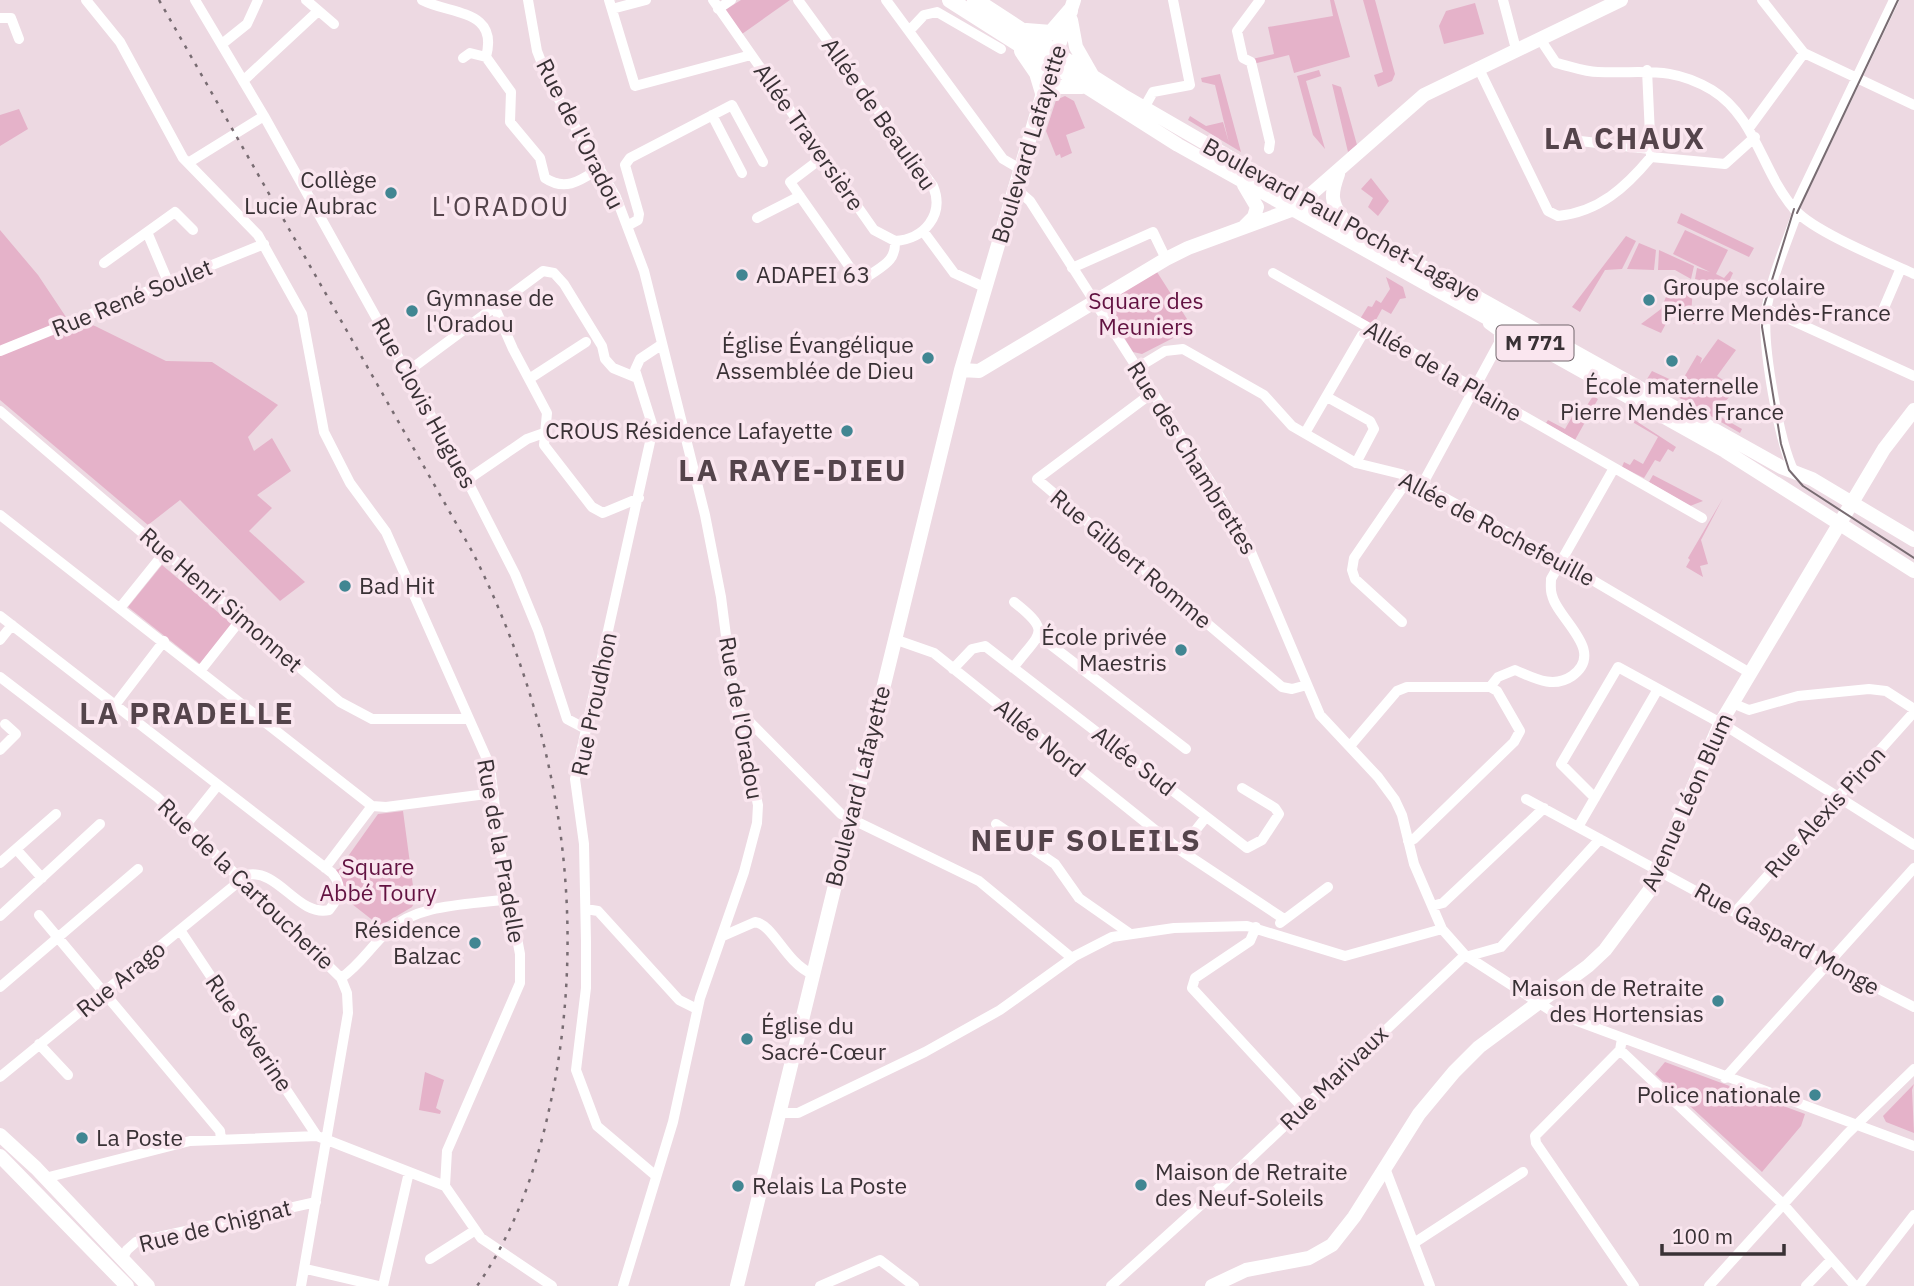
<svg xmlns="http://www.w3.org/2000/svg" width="1914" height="1286" font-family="'IBM Plex Sans',sans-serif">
<rect width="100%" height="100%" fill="#edd9e2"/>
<path fill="#e5b2c9" d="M741,0H790L742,34L725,10Z
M1330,0H1334L1350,57L1294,73L1289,55L1253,64L1252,59L1274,54L1268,27L1333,16Z
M1363,0H1375L1395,74L1392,81L1378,87L1374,75L1383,72Z
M1475,3L1484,34L1444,44L1439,26L1446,11Z
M1319,70L1321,76L1306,81L1325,149L1313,135L1297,76Z
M1220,74L1241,152L1188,120L1190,116L1206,126L1223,122L1229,143L1215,85L1202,82L1201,78Z
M1332,84L1341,87L1357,145L1348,152Z
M1065,96L1074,101L1085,128L1066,135L1072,153L1061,158L1060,154L1056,156L1046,131L1056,100Z
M19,109L28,129L0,146V115Z
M1371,178L1389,201L1378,216L1368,207L1373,198L1361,189Z
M1681,213L1754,248L1749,257L1677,223Z
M0,230L38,275L66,317L95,326L166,361L212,362L278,405L248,437L254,451L272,438L291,471L257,495L272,508L249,531L305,582L280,601L180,500L148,525L0,400Z
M1685,230L1728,250L1716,274L1724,278L1730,271L1733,273L1727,286L1695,279L1697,268L1710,272L1673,254Z
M1626,236L1636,241L1622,269L1605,270L1580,312L1572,307Z
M1639,243L1656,250L1654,270L1627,269Z
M1659,250L1694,266L1691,279L1675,270H1658Z
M1157,272L1187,319L1177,336L1142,354L1133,352L1109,313L1113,298Z
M1386,277L1403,287L1406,298L1400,299L1391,314L1382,309L1372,327L1360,319L1368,306L1372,307L1376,300L1381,303L1390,289Z
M1680,286H1693L1691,316L1701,318L1699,324H1691L1678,310L1672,312L1661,333L1641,324L1661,309L1668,292Z
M1718,339L1736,350L1717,376L1737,389L1714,413L1742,429L1740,433L1647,379L1652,371L1680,384L1697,355L1702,358L1700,364Z
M1593,396L1598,399L1575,440L1546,423L1548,420L1565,429L1576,410L1582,413Z
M1630,417L1676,447L1673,452L1668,449L1660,462L1655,460L1644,478L1622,467L1624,462L1630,465L1634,459L1643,464L1658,437L1629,420Z
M1653,475L1703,501L1690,506L1649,482Z
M1723,498L1701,540L1708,564L1700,566L1703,577L1686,567L1690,560L1688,558Z
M162,565L232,624L200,664L128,607Z
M403,811L415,901L412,907L380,926L343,897V883L335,870L339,869L378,814Z
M1665,1062L1805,1114L1801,1126L1762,1172L1655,1074Z
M425,1072L444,1080L436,1108L441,1111L440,1114L419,1110Z
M1914,1084L1912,1090L1914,1133L1886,1122L1883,1116Z"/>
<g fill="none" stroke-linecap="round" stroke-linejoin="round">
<path stroke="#fff" stroke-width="10" d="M86,0L120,42L183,158L258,235L302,314L324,432L350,483L386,532L490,766L500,849L520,954V983L447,1151L445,1186L481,1238L552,1286
M195,0L264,116L470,486L515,574L538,630L567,719L586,729
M306,0L334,24
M422,0C451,15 499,9 486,57L511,92L510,122L540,158L545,178C566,192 581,180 600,168
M528,0L537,51L550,84L616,197L644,271L705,515L721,597L734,698L758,805L757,823L744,872L700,998L673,1122L623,1286
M609,0L635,86L751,55
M713,0L874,230L895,241C924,239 945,215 933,186L798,0
M886,0L1003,159L1020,169
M1260,0L1237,31L1243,58L1251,62L1270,142L1269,149
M1503,0L1516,49
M1762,0L1804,53L1914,105
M612,9L646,0
M718,9L731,0
M0,18H11L19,39
M910,30L924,15L937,12L1001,49
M1540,39L1556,63C1570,66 1584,72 1598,72C1643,74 1670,65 1712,90C1757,118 1762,174 1796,211C1815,232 1886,261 1914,274
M222,44L247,24L258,0
M463,58L470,53L486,57
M1478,67L1548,211L1558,216C1599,212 1626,187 1651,157L1647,70
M243,81L317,12
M1144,108L1153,92L1190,85L1173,0
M712,115L742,173
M1749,128L1804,53
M1580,141L1650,149
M823,157L790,182L856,276L867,277C882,266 896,262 895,241
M1651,157L1725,164L1755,137
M188,163L264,116
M1014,187L1030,201L1220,497L1248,545L1320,715L1378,777L1395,800L1402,815L1414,864L1442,929L1465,955L1553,1012L1914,1146
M1794,209L1894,0
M757,218L800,196
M627,226L638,220L639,214L625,165L630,158L732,105L763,162
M923,231L954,273L984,287
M147,232L169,284
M104,263L175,212L193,230
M1072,268L1153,232L1166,259
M1273,273L1702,518
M495,308L513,349L547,413L544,445L592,507L603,513L639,498
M1767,309L1914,376
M1883,310L1901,268
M0,351L264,244
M1137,368L1165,351L1183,349L1264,395L1292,426L1356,463L1401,474L1560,561L1750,673
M407,372L543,271L554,273L564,284L602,346L605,359L613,368L635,377
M529,379L586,342
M1152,393L1037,479L1282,687L1292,689L1307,685
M1327,397L1370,421L1374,429L1356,463
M0,411L340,702L372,719H469
M1305,433L1362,335L1374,332
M1794,472C1779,441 1762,346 1766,312C1771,278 1786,244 1797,213
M467,480L527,439L544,433
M1422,485L1499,343V332L1488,324
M0,515L372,806
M120,608L165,552
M0,616L332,873C343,886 340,897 329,910C298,917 278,868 247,875L0,1077
M1402,622L1355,579L1352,570L1354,558L1409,478
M1038,635L1186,749
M894,639L934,653L1180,850L1284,919
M0,640L12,625
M1013,668C1040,632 1053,633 1014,602
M953,669L972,649L985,646L1247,848L1262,840L1279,814L1275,808L1242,788
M201,670L242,618
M0,677L157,797L341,978L347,993L348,1013L301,1286
M1490,687L1498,677L1515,670C1534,678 1553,689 1572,676C1607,651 1557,619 1552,595C1550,590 1551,584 1551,579L1614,468
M1732,703L1749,710L1798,696L1869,689L1886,691L1914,709
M115,705L164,641
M738,710L841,814L979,881L1072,958
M1350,746L1397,691L1407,687H1490
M0,750L16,734L5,724
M1595,798L1561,764L1618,667L1726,726L1914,845
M1526,799L1828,963L1914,1007
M372,806L386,807L494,793
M996,824L1055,864L1079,898L1129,933
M186,825L218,785
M1578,827L1658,689
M1408,841L1414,839L1514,742L1520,731L1497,691L1490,687
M16,849L42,878
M1180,850L1206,817
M0,863L56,814
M325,868L372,806
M1432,906L1443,903L1544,808
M586,909L598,911L679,1000L697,1009
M1736,911L1914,712
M39,915L220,1131L221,1139
M0,916L100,824
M1280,923L1328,887
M1256,927L1250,941L1195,978L1192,988L1302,1107
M180,930L317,1136
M723,936L755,922C774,925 784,961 812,974
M341,978C360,965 371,946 388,931C419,903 469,905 509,899
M0,987L138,869
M1622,1039L1620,1050L1783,1204L1855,1286
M39,1044L68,1075
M1620,1050L1535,1136L1536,1143L1634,1286
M1725,1078L1914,868
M778,1113H798L925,1052L1000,1010L1075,956L1112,937L1174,928L1247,926L1345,956L1442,929
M1385,1168L1430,1286
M656,1176L597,1126L576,1070L586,988V942L584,844L575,779L650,442L652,424L635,370L640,359L661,345
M45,1178L190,1141L317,1136L445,1186
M1414,1243L1523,1172
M122,1259L127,1250L136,1242L316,1202
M430,1259L474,1231
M306,1269L379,1286
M383,1286L409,1172
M820,1286L880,1260L914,1286
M1111,1286L1203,1203L1462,958L1501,947L1600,839
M1709,1286L1847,1134L1914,1069
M1806,1286L1831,1260
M1859,1286L1914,1215"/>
<path stroke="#fff" stroke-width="14" d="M1071,20L1076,47L1092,75
M1056,53L1122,95L1319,209L1781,467L1812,479L1914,540
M1052,65L1178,145L1725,451L1914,571
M1043,93L1060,87H1082
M1338,174C1331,193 1330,203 1343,219
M1244,185L1257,207L1254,217L1245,226
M961,370L979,371L1166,259L1188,248L1294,209L1424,95L1621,0
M0,1135L36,1168L148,1286
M0,1156L127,1286
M737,1286L961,370L1043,93L1074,0
M1212,1286L1246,1270L1309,1258L1332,1245L1354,1217L1419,1114L1454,1072L1479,1047L1588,966L1605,950L1649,891L1720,724L1884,449L1914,410"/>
<path stroke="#fff" stroke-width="16" d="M950,0L1052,65
M975,0L1056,53
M1026,31L1051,33L1070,11
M1022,51L1037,73L1043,93"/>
<path stroke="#786c72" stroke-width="2" d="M1794,209L1763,309L1762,327L1781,444L1789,470L1803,486L1914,558
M1797,213L1898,0"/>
<path stroke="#786c72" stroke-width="2.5" stroke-dasharray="3.5 7" stroke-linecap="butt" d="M159,0L473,553C560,726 591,921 549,1110C535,1173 514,1233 477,1286"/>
</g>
<g fill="#418692" stroke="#fae6ef" stroke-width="2.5">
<circle cx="391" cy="193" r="7"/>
<circle cx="742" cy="275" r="7"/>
<circle cx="1649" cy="300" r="7"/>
<circle cx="412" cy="311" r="7"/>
<circle cx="928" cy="358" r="7"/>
<circle cx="1672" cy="361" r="7"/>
<circle cx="847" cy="431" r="7"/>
<circle cx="345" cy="586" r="7"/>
<circle cx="1181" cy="650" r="7"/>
<circle cx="475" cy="943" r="7"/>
<circle cx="1718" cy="1001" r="7"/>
<circle cx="747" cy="1039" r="7"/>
<circle cx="1815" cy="1095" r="7"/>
<circle cx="82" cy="1138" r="7"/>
<circle cx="1141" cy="1185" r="7"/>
<circle cx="738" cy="1186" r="7"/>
</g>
<g text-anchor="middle" stroke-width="7" stroke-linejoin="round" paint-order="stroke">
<rect fill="#fae6ef" stroke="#73676d" stroke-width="2" x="1496.5" y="325.5" width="77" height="35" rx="5"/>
<g font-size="21" font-weight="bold" fill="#393135">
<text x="1535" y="350">M 771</text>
</g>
<g font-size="23" fill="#393135" stroke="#fae6ef">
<text transform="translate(879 114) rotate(55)" y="8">Allée de Beaulieu</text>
<text transform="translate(580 134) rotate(63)" y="8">Rue de l'Oradou</text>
<text transform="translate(809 137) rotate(55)" y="8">Allée Traversière</text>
<text transform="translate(1029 144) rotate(-73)" y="8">Boulevard Lafayette</text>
<text transform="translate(1342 220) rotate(29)" y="8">Boulevard Paul Pochet-Lagaye</text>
<text transform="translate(132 298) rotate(-22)" y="8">Rue René Soulet</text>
<text transform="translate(1443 371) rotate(30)" y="8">Allée de la Plaine</text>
<text transform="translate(424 403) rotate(61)" y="8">Rue Clovis Hugues</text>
<text transform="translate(1192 458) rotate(58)" y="8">Rue des Chambrettes</text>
<text transform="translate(1497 529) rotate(28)" y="8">Allée de Rochefeuille</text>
<text transform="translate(1131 559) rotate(40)" y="8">Rue Gilbert Romme</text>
<text transform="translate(221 600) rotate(41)" y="8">Rue Henri Simonnet</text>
<text transform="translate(594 704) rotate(-78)" y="8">Rue Proudhon</text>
<text transform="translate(741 718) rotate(80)" y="8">Rue de l'Oradou</text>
<text transform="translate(1040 738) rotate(39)" y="8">Allée Nord</text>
<text transform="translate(1134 761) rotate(38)" y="8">Allée Sud</text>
<text transform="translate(858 786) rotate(-76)" y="8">Boulevard Lafayette</text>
<text transform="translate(1687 802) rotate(-66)" y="8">Avenue Léon Blum</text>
<text transform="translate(1825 812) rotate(-48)" y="8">Rue Alexis Piron</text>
<text transform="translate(501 851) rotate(80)" y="8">Rue de la Pradelle</text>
<text transform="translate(246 884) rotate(44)" y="8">Rue de la Cartoucherie</text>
<text transform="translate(1787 939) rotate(29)" y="8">Rue Gaspard Monge</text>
<text transform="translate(121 979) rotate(-39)" y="8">Rue Arago</text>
<text transform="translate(249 1033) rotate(56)" y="8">Rue Séverine</text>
<text transform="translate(1334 1078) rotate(-44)" y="8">Rue Marivaux</text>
<text transform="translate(215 1226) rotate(-14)" y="8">Rue de Chignat</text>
</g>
<g font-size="23" fill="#393135" stroke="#fae6ef" text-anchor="start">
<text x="377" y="188" text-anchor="end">Collège<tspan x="377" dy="26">Lucie Aubrac</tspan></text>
<text x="756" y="283">ADAPEI 63</text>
<text x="1663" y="295">Groupe scolaire<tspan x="1663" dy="26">Pierre Mendès-France</tspan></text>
<text x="426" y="306">Gymnase de<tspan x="426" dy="26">l'Oradou</tspan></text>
<text x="914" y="353" text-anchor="end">Église Évangélique<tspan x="914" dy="26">Assemblée de Dieu</tspan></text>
<text x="1672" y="394" text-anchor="middle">École maternelle<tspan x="1672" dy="26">Pierre Mendès France</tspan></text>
<text x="833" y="439" text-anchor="end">CROUS Résidence Lafayette</text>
<text x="359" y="594">Bad Hit</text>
<text x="1167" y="645" text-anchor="end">École privée<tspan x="1167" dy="26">Maestris</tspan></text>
<text x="461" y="938" text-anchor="end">Résidence<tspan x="461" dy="26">Balzac</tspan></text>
<text x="1704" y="996" text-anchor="end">Maison de Retraite<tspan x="1704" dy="26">des Hortensias</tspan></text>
<text x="761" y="1034">Église du<tspan x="761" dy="26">Sacré-Cœur</tspan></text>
<text x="1801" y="1103" text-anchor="end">Police nationale</text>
<text x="96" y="1146">La Poste</text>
<text x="1155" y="1180">Maison de Retraite<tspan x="1155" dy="26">des Neuf-Soleils</tspan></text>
<text x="752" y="1194">Relais La Poste</text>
</g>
<g font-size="23" fill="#621241" stroke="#fae6ef">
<text x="1146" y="309">Square des<tspan x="1146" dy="26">Meuniers</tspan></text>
<text x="378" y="875">Square<tspan x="378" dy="26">Abbé Toury</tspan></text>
</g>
<g font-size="26" letter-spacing="2" fill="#54444b" stroke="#fae6ef">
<text x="501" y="216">L'ORADOU</text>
</g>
<g font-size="30" font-weight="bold" letter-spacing="2" fill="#54444b" stroke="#fae6ef">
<text x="1625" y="149">LA CHAUX</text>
<text x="793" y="481">LA RAYE-DIEU</text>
<text x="187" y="724">LA PRADELLE</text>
<text x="1086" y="851">NEUF SOLEILS</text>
</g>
</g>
<path d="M1662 1244v10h122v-10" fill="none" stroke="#393135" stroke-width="3.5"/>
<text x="1672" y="1244" font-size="21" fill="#393135" stroke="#fae6ef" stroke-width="5" paint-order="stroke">100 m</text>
</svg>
